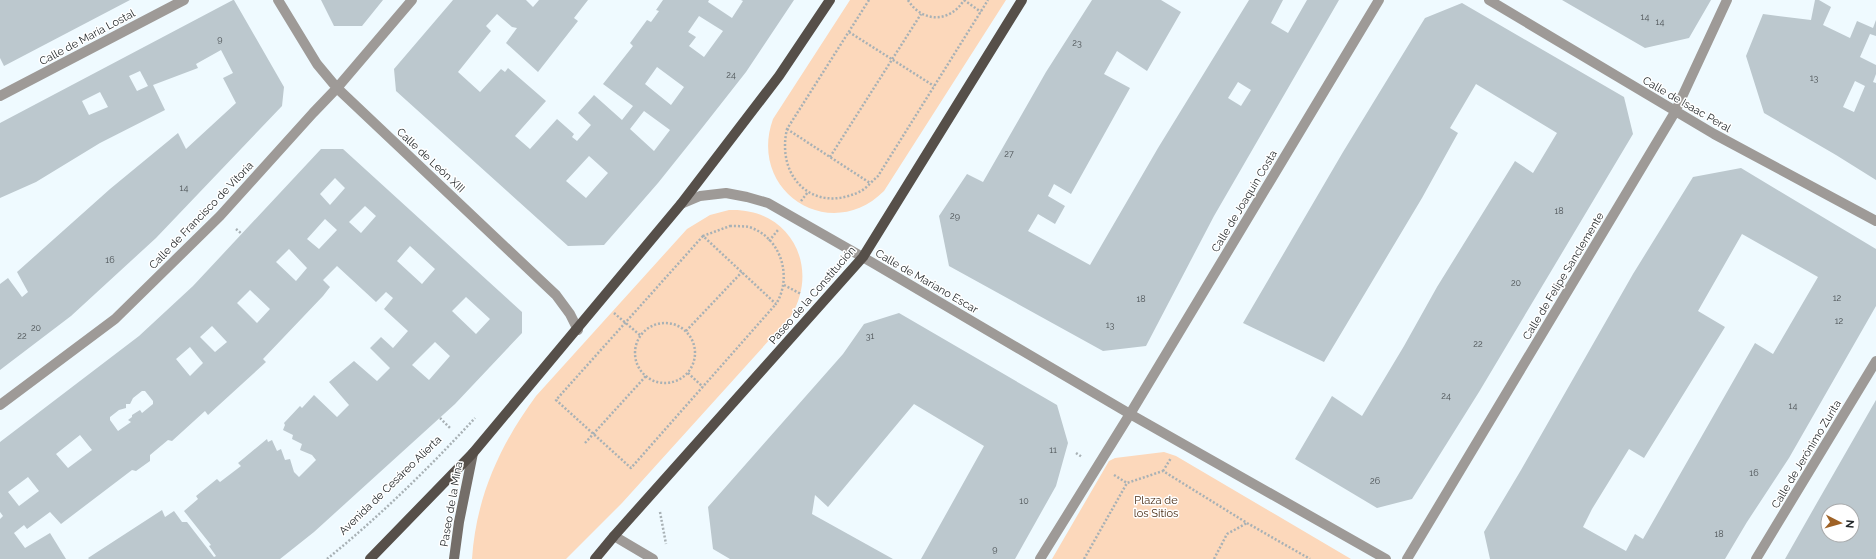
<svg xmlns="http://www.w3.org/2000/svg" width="1876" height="559" font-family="Raleway,sans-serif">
<rect width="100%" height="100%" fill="#effaff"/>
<path fill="#fcd8bb" d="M850,0H1006L884,191C830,245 747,191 773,119Z
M729,210C789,207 821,266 791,316L622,503L566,559H472C476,497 500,445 536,396L687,229L710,215Z
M1164,452L1176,456L1351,559H1052L1109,461L1115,458Z"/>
<path fill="#bcc8ce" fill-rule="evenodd" d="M0,0H130L4,66L0,58Z
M233,0H234L284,87L282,106L156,238L71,316L0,370V284L8,278L22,297L28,292L17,272L110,189L178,133L186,149L236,103L223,78L233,73L221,50L196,64L198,68L153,85L165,110L100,143L36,182L0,198V123ZM140,71L148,86L137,91L129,76ZM100,92L108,107L89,115L82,101Z
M321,0H383L362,26H334Z
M453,0H526L533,7L539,0H588L574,18L578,21L538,72L506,43L517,28L512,27L497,14L486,26L491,31L458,72L480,92L501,69L505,72L508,68L546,101L515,136L530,149L557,119L574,134L572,137L577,141L591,125L578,113L594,95L622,120L633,106L603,84L633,46L630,43L647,20L651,22L659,11L656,10L663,0H709L708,2L732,18L743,1L741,0H794L746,72L702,128L658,183L604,245L568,246L396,91L394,69ZM699,16L723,31L704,57L689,46L696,37L688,32ZM657,67L684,87L671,105L645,84ZM644,111L670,130L654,151L630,129ZM589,156L608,173L586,198L566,181Z
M1092,0H1161L1181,12L1147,71L1117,51L1104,74L1130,88L1071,194L1054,184L1048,196L1065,206L1055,224L1038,214L1028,231L1090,265L1158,148L1249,0H1283L1271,23L1288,33L1307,0H1339L1214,216L1146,346L1103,351L949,266L939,216L967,174L983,182L1046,72ZM1238,82L1251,90L1241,106L1228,98Z
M1562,0H1711L1689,38L1645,48Z
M1815,0H1819L1831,7L1823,25L1850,38L1857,21L1873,28L1876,20V36L1870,34L1860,57L1876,65V74L1873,82L1876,83V180L1836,155L1764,113L1746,56L1763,14L1811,20ZM1855,81L1865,86L1854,112L1843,107Z
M1462,3L1624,97L1633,134L1479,392L1412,499L1377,508L1295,459L1332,396L1362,416L1404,346L1437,287L1515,161L1533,173L1557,133L1476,84L1450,128L1458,133L1422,198L1324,362L1243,323L1343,152L1425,18Z
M321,149H343L522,312V333L455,404L314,532L280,559H89L88,558L162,510L165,517L174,511L182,522H187L214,557L216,556L209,546L211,545L184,511L198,499L196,496L217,479L220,482L241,466L238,463L267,439L268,442L272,440L277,451L281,449L285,460L290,459L294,472L299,477L316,460L312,455L300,450L302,444L292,439L293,435L283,430L285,425L284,423L300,406L302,408L314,395L337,417L349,405L329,382L354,361L377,381L390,368L370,348L381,337L393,348L408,331L384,309L393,298L386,292L376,302L337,266L323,280L330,287L323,296L263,359L266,362L208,415L205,411L172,441L168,440L150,455V461L136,471L132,470L61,524L50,512L27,529L24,525L14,533L25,548L50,533L66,559H0V519L3,516L0,512V442L139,336L193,286ZM335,178L345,188L330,205L320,194ZM365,206L376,216L361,233L349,222ZM325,219L337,230L319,249L307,239ZM410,246L435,269L422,284L397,261ZM289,249L307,268L296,281L276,262ZM250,290L270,309L257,323L237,303ZM466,297L490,319L476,334L452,311ZM212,326L227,342L215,352L200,337ZM435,342L450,356L429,380L412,365ZM190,347L203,363L190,376L176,359ZM142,391H145L153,401V404L142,413L140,410L132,415V417L128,420L131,422L118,431L110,420V417L119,410L126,408V404H130L133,398ZM80,435L92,450L68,468L56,454ZM28,477L39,491L19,506L8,492Z
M1741,168L1876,249V306L1789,458L1747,522L1725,559H1490L1484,532L1521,470L1633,274L1693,177ZM1742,234L1818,277L1773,354L1755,343L1643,539L1635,534L1626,551L1583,527L1592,509L1629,449L1644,458L1725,327L1698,311Z
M899,313L1057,405L1068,443L1056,486L1015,559H921L984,446L914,404L828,507L815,495L812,514L893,559H730L713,549L708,507L843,354L864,324Z
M1876,400V559H1785L1818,501ZM1828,511H1852V535H1828Z"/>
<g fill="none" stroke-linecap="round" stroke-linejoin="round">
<path stroke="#a8b1b5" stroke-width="2.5" stroke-dasharray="2 2" stroke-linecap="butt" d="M869,0L787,129C776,176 812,214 859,192C866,189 872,181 878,176L988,0
M908,0C922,23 950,23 964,0
M964,0L981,12
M849,32L934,86
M787,129L870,183
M830,157L921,14
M801,201L808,192
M730,226C736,226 743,226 749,227C781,237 793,277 776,304L703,236Z
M236,229L242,234
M703,236L556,400L631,468L776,304
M769,241L778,230
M784,285L801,294
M614,313L641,336
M635 353a30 30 0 1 1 60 0a30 30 0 1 1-60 0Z
M686,331L742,272
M688,373L703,387
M440,418L451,429
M585,443L646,376
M1076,453L1082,457
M1163,471L1171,458
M1114,475L1127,483
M660,512L666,544
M327,559C380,516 429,468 475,418
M1084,559L1127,483L1163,471L1247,523L1310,559
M1214,559L1227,534L1247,523"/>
<path stroke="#9e9a97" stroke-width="10" d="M278,0L317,64L337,88L556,295L570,314L578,330
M1489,0L1714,134L1876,221
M0,96L184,0
M681,204L700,196L726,193L747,197L768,203L873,263L1130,414L1386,559
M0,405L115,319L220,216L313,113L337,88L412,0
M614,536L653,559
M1040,559L1130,414L1379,0
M1407,559L1675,112L1727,0
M1756,559L1876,361"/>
<path stroke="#746e69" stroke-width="10" d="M454,559L459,522L473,453"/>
<path stroke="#564f49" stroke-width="10" d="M370,559L473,453L681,204L779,76L830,0
M595,559L614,536L863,257L1022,0"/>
</g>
<g text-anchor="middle" stroke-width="3" stroke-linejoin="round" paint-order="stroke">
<g font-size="9" fill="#4c5255">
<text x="1645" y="20">14</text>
<text x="1660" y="25">14</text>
<text x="220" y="42">9</text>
<text x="1077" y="46">23</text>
<text x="731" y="78">24</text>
<text x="1814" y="81">13</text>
<text x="1009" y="157">27</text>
<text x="184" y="191">14</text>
<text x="1559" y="214">18</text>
<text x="955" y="219">29</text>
<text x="110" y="263">16</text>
<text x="1516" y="286">20</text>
<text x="1837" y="301">12</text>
<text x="1141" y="302">18</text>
<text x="1839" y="324">12</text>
<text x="1110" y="328">13</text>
<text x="36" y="331">20</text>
<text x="22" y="339">22</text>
<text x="870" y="339">31</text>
<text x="1478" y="347">22</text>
<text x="1446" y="399">24</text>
<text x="1793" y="409">14</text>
<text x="1053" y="453">11</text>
<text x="1754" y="476">16</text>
<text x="1375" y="484">26</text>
<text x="1024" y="504">10</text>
<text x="1719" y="537">18</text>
<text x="995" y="552">9</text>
</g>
<g font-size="11" fill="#262b2d" stroke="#fff">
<text transform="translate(87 37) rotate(-28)" y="4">Calle de María Lostal</text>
<text transform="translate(1687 104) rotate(30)" y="4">Calle de Isaac Peral</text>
<text transform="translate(431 160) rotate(43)" y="4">Calle de León XIII</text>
<text transform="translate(1244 201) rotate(-59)" y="4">Calle de Joaquín Costa</text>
<text transform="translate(201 215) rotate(-46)" y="4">Calle de Francisco de Vitoria</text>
<text transform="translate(1563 276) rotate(-59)" y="4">Calle de Felipe Sanclemente</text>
<text transform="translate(927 281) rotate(30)" y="4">Calle de Mariano Escar</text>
<text transform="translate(812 295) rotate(-49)" y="4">Paseo de la Constitución</text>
<text transform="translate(1806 454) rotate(-59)" y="4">Calle de Jerónimo Zurita</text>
<text transform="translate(390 485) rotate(-44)" y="4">Avenida de Cesáreo Alierta</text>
<text transform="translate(451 504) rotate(-80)" y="4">Paseo de la Mina</text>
</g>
<g font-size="11" fill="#492d14" stroke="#fff">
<text x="1156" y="504">Plaza de<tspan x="1156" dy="13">los Sitios</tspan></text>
</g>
</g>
<g transform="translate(1840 523) rotate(96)"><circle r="19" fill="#ffffff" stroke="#a8aaab"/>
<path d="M0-3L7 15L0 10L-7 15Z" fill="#9f6226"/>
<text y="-6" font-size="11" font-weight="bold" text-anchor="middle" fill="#262b2d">N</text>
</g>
</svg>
